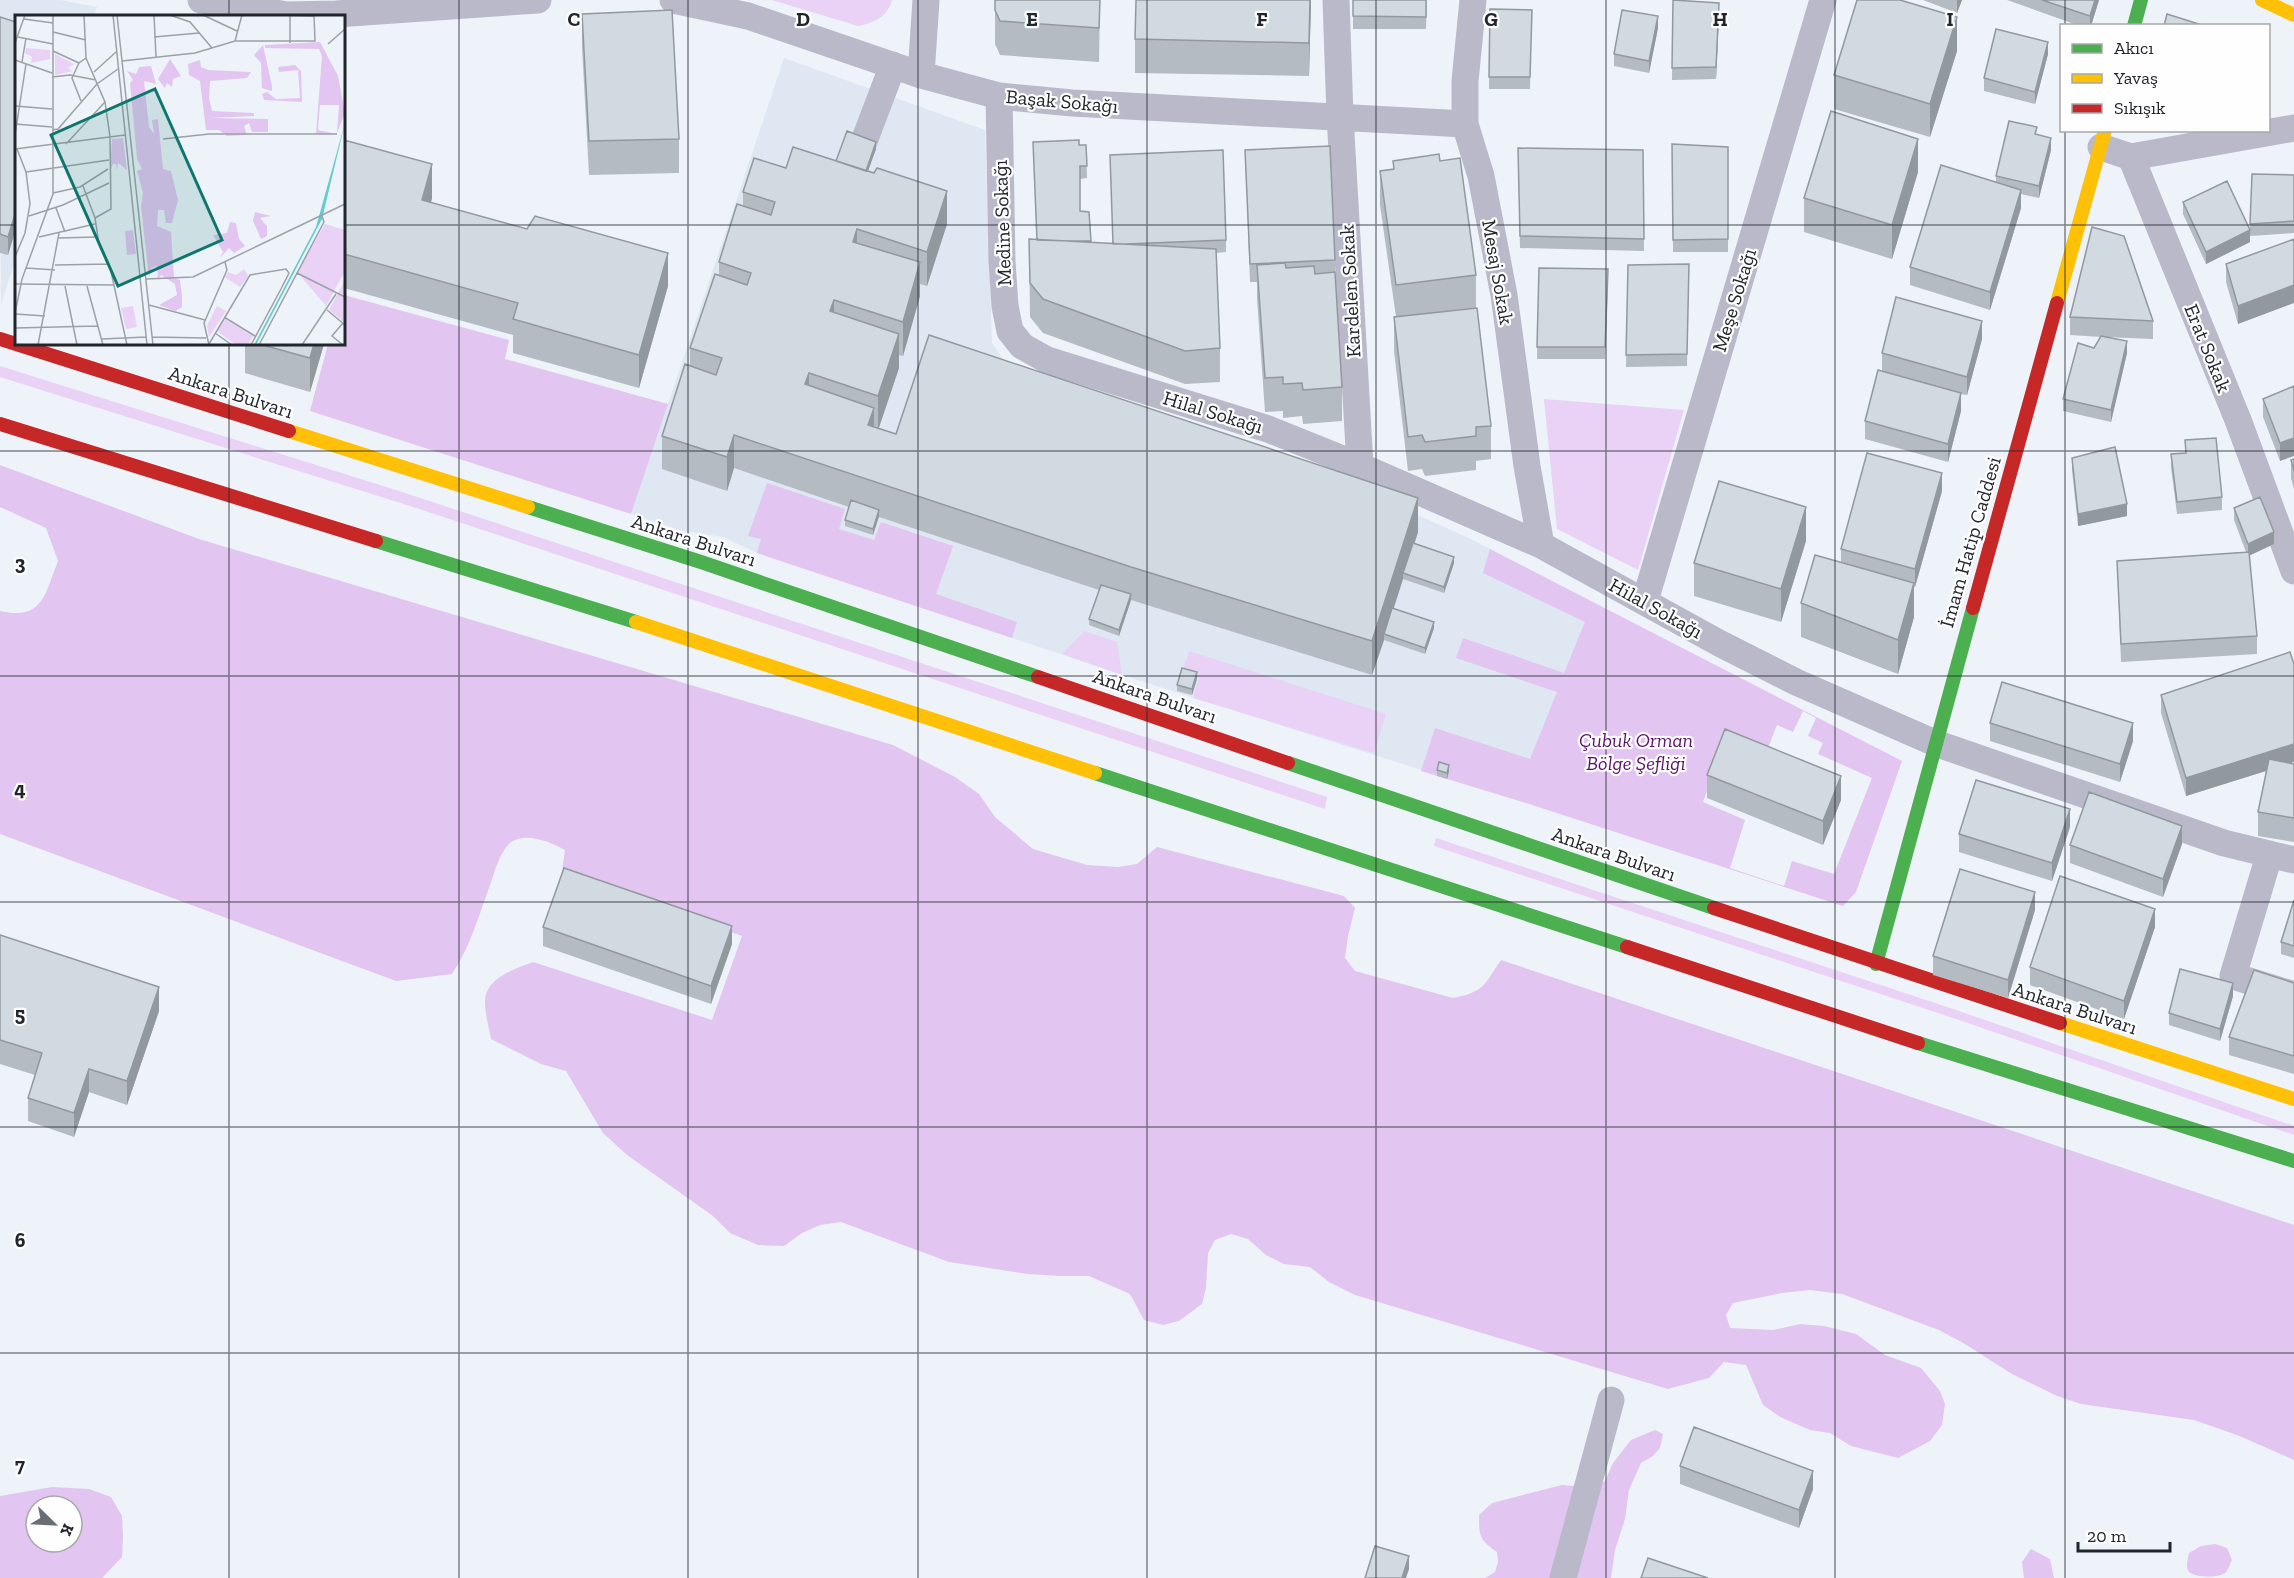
<svg xmlns="http://www.w3.org/2000/svg" width="2294" height="1578" font-family="'Zilla Slab',serif">
<rect width="100%" height="100%" fill="#eef3f9"/>
<path fill="#dee7f2" d="M0,0H60L97,7L94,16H16V258L1,305Z
M784,58L985,130L992,343L1009,368L1275,452L1467,537L1610,612L1526,803L1147,683L757,553L723,537L683,531L631,514Z"/>
<path fill="#ead1f6" d="M772,0H892C887,17 874,23 858,26Z
M0,366L402,492L1327,797L1325,809L410,506L0,377Z
M1544,399L1684,410L1638,570L1557,529Z
M1084,631L1117,642L1122,675L1062,654Z
M1189,651L1386,714L1374,753L1193,698L1199,678L1182,672Z
M1436,838L1950,1008L2294,1126V1135L1956,1019L1434,846Z"/>
<path fill="#e2c5f0" fill-rule="evenodd" d="M344,295L509,340L505,359L668,404L631,514L310,411L328,344H344Z
M0,465L199,539L893,745L955,777L979,794L995,817L1033,849L1087,865L1118,867L1137,864L1157,847L1344,896L1355,908L1348,936L1345,958L1355,971L1453,998C1484,992 1484,985 1501,960L2294,1225V1460L2237,1435L2194,1420L2081,1404L2057,1396L2012,1374L1965,1344L1939,1330L1842,1294L1810,1290L1782,1293L1733,1303L1726,1315L1730,1328L1773,1330L1800,1324L1824,1326L1856,1334L1885,1355L1921,1368L1940,1391L1945,1404L1942,1425L1930,1441L1898,1458L1851,1446L1830,1433L1810,1430L1780,1417L1763,1405L1746,1365L1724,1362L1709,1378L1668,1389L1355,1295L1329,1282L1310,1267L1284,1264L1266,1255L1248,1239L1231,1234L1215,1240L1208,1253L1206,1288L1202,1304L1179,1321L1163,1325L1144,1320L1130,1294L1089,1276H1060L1028,1274L949,1262L841,1222L820,1225L802,1233L784,1246L758,1245L730,1233L713,1216L627,1155L603,1133L566,1071L541,1064L491,1039C489,1028 485,1014 485,1002C485,978 514,969 533,962L712,1020L742,936L562,871L565,850C550,842 523,830 508,845C498,856 494,875 489,888C478,918 470,947 452,974L396,981L0,834V611C43,621 45,594 58,561L46,528L0,507Z
M767,483L845,509L839,529L874,540L881,522L953,546L936,594L1017,622L1012,638L757,553L761,539L748,536Z
M1490,549L1902,761L1856,892L1843,906L1526,803L1421,771L1435,728L1530,759L1557,692L1456,658L1463,638L1564,673L1585,622L1483,573ZM1803,711L1816,718L1808,736L1823,743L1818,754L1872,778L1834,874L1792,861L1784,886L1730,868L1745,820L1703,802L1723,748L1762,763L1777,725L1793,732Z
M1655,1430L1663,1434L1660,1448L1653,1456L1641,1463L1629,1490L1625,1519L1615,1550L1611,1578H1485L1495,1572L1498,1562L1497,1552C1479,1539 1479,1536 1479,1515L1492,1503L1562,1485L1594,1488L1605,1481L1613,1463L1631,1440Z
M52,1487L89,1489L111,1497L122,1516L123,1536L122,1557L102,1578H0V1496ZM36,1506H72V1542H36Z
M2215,1544L2227,1548L2232,1560C2230,1564 2228,1570 2225,1573C2218,1578 2196,1578 2189,1572C2185,1566 2188,1559 2189,1553L2201,1546Z
M2031,1549L2050,1559L2054,1578H2024L2022,1562Z"/>
<g fill="none" stroke-linecap="round" stroke-linejoin="round">
<path stroke="#b9b9ca" stroke-width="27" d="M201,0L287,15L336,14L538,0
M673,0L748,16L921,75L999,96L1072,103L1465,124
M1336,0L1340,116L1360,466
M1473,0L1465,81V124L1481,176L1504,295L1527,466L1541,545
M921,75L926,0
M999,96L1002,261L1005,306L1010,331L1022,346L1047,360L1268,429L1360,466L1541,545L1719,643L1796,682L1935,743L2224,843L2294,860
M863,144L893,65
M2101,147L2131,157L2238,420L2294,571
M2131,157L2294,128
M1645,601L1823,0
M2269,856L2233,976L2294,995
M1563,1578L1611,1400"/>
<path stroke="#4caf50" stroke-width="14" d="M2134,26L2141,0
M528,507L701,562L1038,677
M376,541L636,622
M1288,763L1714,908
M1095,773L1627,947
M1876,964L1973,608
M1918,1043L2294,1161"/>
<path stroke="#ffc107" stroke-width="14" d="M2262,0L2294,15
M2057,303L2105,130
M289,431L528,507
M636,622L1095,773
M2060,1023L2294,1099"/>
<path stroke="#c62828" stroke-width="14" d="M0,339L289,431
M0,424L376,541
M1973,608L2057,303
M1038,677L1288,763
M1714,908L2060,1023
M1627,947L1918,1043"/>
</g>
<path fill="#b4bbc2" d="M995,0H1100L1099,62L1000,55L995,44Z
M1311,0L1309,76L1135,73V39Z
M1353,0H1427L1426,29H1353Z
M1673,0L1719,15L1716,79L1672,80Z
M1923,0H1962L1957,13Z
M2007,0H2099L2091,26H2080Z
M1490,9L1532,10L1530,89H1489Z
M582,14L679,139V173L589,175L582,47Z
M0,17L16,22L8,255L0,253Z
M1658,28L1649,73L1614,66V54Z
M1957,51L1930,137L1834,109V75Z
M2048,54L2035,104L1984,91V78Z
M2037,134L2051,150L2039,198L2021,194V208L1990,310L1910,285V267L1996,182V176Z
M344,140L432,198L431,203L668,286L639,388L513,353V335L344,288Z
M1033,142L1079,145H1086L1087,178L1080,179V211L1089,212L1091,242L1113,244L1110,155L1226,240V252L1216,253L1220,348V382L1185,384L1043,333L1030,317L1029,239L1037,240Z
M1672,144L1728,147V252H1673Z
M1518,148L1643,150L1644,251L1520,248Z
M876,149L868,171L947,224L927,286L920,284V296L903,356L899,355V368L879,428L896,434L1418,532L1414,544L1454,563L1444,593L1403,579L1394,608L1434,628L1425,654L1384,640L1372,675L1131,600L1119,636L1089,625V619L1099,590L879,517L873,535L845,526V520L849,507L734,468L727,491L662,469V436L690,366V348L719,275V262L743,206V192L836,161Z
M1245,150L1335,260V276L1342,387V421L1303,424L1302,416L1283,418V411L1265,412L1257,299V282H1250Z
M1440,161L1476,275V308L1491,426V459L1476,461V470L1425,476L1422,469L1408,471L1394,351V317H1396L1380,205V171Z
M1918,172L1892,259L1804,232V198Z
M2294,175V233L2250,236V224Z
M2183,202L2250,242L2206,264L2183,214Z
M2294,239L2238,324L2226,282V264Z
M1689,264L1687,366L1626,367L1628,265Z
M1539,268L1608,281L1605,359H1537Z
M2070,317L2153,321V339L2104,337L2127,353L2111,422L2063,411V399L2101,337L2070,335Z
M1982,339L1967,395L1961,394V411L1948,462L1865,439V421L1882,371V353Z
M245,344H324L310,392L245,373Z
M2294,386L2280,461L2263,417V399Z
M2185,440L2222,497V510L2177,514L2171,467V454L2185,453Z
M2072,458L2127,516L2078,526L2072,470Z
M2294,459V489L2291,478V460Z
M1942,491L1915,587H1914V617L1898,674L1801,637V603L1841,562V549Z
M2234,508L2274,544L2249,556L2257,636V654L2121,662L2117,561L2246,552L2234,520Z
M1806,541L1781,622L1694,596V563Z
M1197,679L1192,695L1177,691V685Z
M2161,695L2289,763L2294,764V842L2258,836V812L2266,771L2186,796L2161,713Z
M1990,723L2133,741L2120,782L1990,741Z
M1437,770L1449,771L1447,779L1437,776Z
M1707,775L1841,800L1823,845L1707,798Z
M2070,827L2052,881L1959,852V834Z
M2182,844L2163,897L2070,863V845Z
M2294,900V958L2281,954V942Z
M2035,910L2008,998L1933,975V956Z
M543,927L732,944L711,1004L543,946Z
M2155,927L2124,1019L2030,985V967Z
M0,935L159,1011L127,1105L89,1092L74,1137L28,1121V1098L35,1075L0,1064Z
M2294,983V1074L2229,1055V1037Z
M2233,996L2220,1041L2169,1025V1013Z
M1680,1466L1813,1489L1799,1528L1680,1484Z"/>
<path fill="#92999e" d="M1310,0H1311L1309,76V43Z
M1957,0H1962L1957,13Z
M2095,0H2099L2091,26H2090V16Z
M1719,3V15L1716,79V67Z
M1658,16V28L1649,73V61Z
M1957,17V51L1930,137V104Z
M2048,42V54L2035,104V92Z
M2051,138V150L2039,198V186Z
M1918,139V172L1892,259V225Z
M876,142V149L857,201V195Z
M432,164V198L422,234V200Z
M2021,190V208L1990,310V292Z
M947,191V224L927,286V252Z
M16,211V229L8,255V237Z
M857,229V263L853,242Z
M2250,230V242L2206,264V252Z
M668,253V286L639,388V355Z
M920,262V296L903,356V322Z
M2294,285V303L2238,324V306Z
M834,300V333L830,311Z
M1982,321V339L1967,395V377Z
M899,334V368L878,430V396Z
M2127,341V353L2111,422V410Z
M314,344H324L310,392V358Z
M809,373V407L805,384Z
M1961,393V411L1948,462V444Z
M874,408V442L868,425Z
M734,435V468L727,491V457Z
M2294,438V456L2280,461V443Z
M1942,473V491L1915,587V569Z
M1418,498V532L1405,574L1403,573V579L1385,634H1384V640L1372,675V641Z
M2127,504V516L2078,526V514Z
M1806,507V541L1781,622V589Z
M879,510V516L873,535V529Z
M2274,532V544L2248,556V544Z
M1454,557V563L1444,593V587Z
M1914,583V617L1898,674V640Z
M1131,594V600L1119,636V630Z
M1434,622V628L1425,654V648Z
M1197,672V679L1192,695V689Z
M2133,723V741L2120,782V764Z
M2294,744V762L2186,796V778Z
M1449,765V771L1447,779V773Z
M1841,776V800L1823,845V821Z
M2070,809V827L2052,881V863Z
M2182,826V844L2163,897V879Z
M2035,892V910L2008,998V980Z
M2155,909V927L2124,1019V1001Z
M732,926V944L711,1004V986Z
M2233,983V996L2220,1041V1029Z
M159,987V1011L127,1105V1081Z
M89,1069V1092L74,1137V1113Z
M1813,1471V1489L1799,1528V1510Z
M1409,1556V1569L1406,1578H1402Z"/>
<path fill="#d1dae1" stroke="#92999e" stroke-width="1.5" d="M995,0H1100L1099,28L1000,21L995,10Z
M1136,0H1310L1309,43L1135,39Z
M1353,0H1426V17L1353,16Z
M1673,0L1719,3L1716,67L1672,68Z
M1857,0H1900L1957,17L1930,104L1834,75Z
M2042,0H2095L2090,16Z
M1490,9L1532,10L1530,77H1489Z
M672,10L679,139L589,141L582,14Z
M1622,10L1658,16L1649,61L1614,54Z
M2167,14L2205,26H2164Z
M0,17L16,22V211L8,237L0,234Z
M1996,29L2048,42L2035,92L1984,78Z
M1831,111L1918,139L1892,225L1804,198Z
M2009,121L2037,127L2035,134L2051,138L2039,186L1996,176Z
M847,131L876,142L866,171L836,161Z
M344,140L432,164L422,200L527,229L535,216L668,253L639,355L513,319L518,303L344,254Z
M1079,140V145H1086L1087,166H1080V211L1089,212L1091,241H1071L1037,240L1033,142Z
M1672,144L1728,147V239L1673,240Z
M1330,146L1335,260L1250,264L1245,150Z
M793,147L874,173L877,168L947,191L927,252L857,229L853,242L920,262L903,322L834,300L830,311L899,334L878,396L809,373L805,384L874,408L868,425L896,434L929,335L1418,498L1372,641L1131,567L734,435L727,457L662,436L685,364L716,375L722,358L690,348L715,274L747,285L751,273L719,262L737,204L771,215L775,202L743,192L754,158L786,168Z
M1518,148L1643,150L1644,239L1520,236Z
M1223,150L1226,240L1126,244H1113L1110,155Z
M1439,154L1440,161L1460,158L1476,275L1396,285L1380,171L1394,169L1393,161Z
M1941,165L2021,190L1990,292L1910,267Z
M2252,174L2294,175V221L2250,224Z
M2227,181L2250,230L2206,252L2183,202Z
M2092,227L2124,236L2153,321L2070,317Z
M1029,239L1216,249L1220,348L1185,351L1043,299L1030,283Z
M2294,239V285L2238,306L2226,264Z
M1285,263L1286,268L1314,266L1315,274L1335,272L1342,387L1303,390L1302,383L1283,384V377L1265,378L1257,265Z
M1689,264L1687,354L1626,355L1628,265Z
M1539,268L1608,269L1605,347H1537Z
M1896,297L1982,321L1967,377L1882,353Z
M1477,308L1491,426L1476,427V436L1425,442L1422,435L1408,437L1394,317Z
M2101,336L2127,341L2111,410L2063,399L2078,343L2094,348Z
M259,344H314L310,358Z
M1878,370L1961,393L1948,444L1865,421Z
M2294,386V438L2280,443L2263,399Z
M2216,438L2222,497L2177,502L2171,454L2186,453L2185,440Z
M2115,447L2127,504L2078,514L2072,458Z
M1867,453L1942,473L1915,569L1841,549Z
M2294,459V471L2291,460Z
M1719,481L1806,507L1781,589L1694,563Z
M2260,497L2274,532L2248,544L2234,508Z
M851,500L879,510L873,529L845,520Z
M1413,543L1454,557L1444,587L1403,573Z
M2249,552L2257,636L2121,644L2117,561Z
M1815,555L1914,583L1898,640L1801,603Z
M1101,585L1131,594L1119,630L1089,619Z
M1392,608L1434,622L1425,648L1384,634Z
M2290,652L2294,664V744L2186,778L2161,695Z
M1182,668L1197,672L1192,689L1177,685Z
M2002,682L2133,723L2120,764L1990,723Z
M1725,729L1841,776L1823,821L1707,775Z
M2269,759L2294,764V818L2258,812Z
M1439,762L1449,765L1447,773L1437,770Z
M1976,780L2070,809L2052,863L1959,834Z
M2089,792L2182,826L2163,879L2070,845Z
M564,868L732,926L711,986L543,927Z
M1960,869L2035,892L2008,980L1933,956Z
M2060,876L2155,909L2124,1001L2030,967Z
M2294,900V946L2281,942Z
M0,935L159,987L127,1081L89,1069L74,1113L28,1098L42,1053L0,1040Z
M2180,969L2233,983L2220,1029L2169,1013Z
M2254,970L2294,983V1056L2229,1037Z
M1694,1427L1813,1471L1799,1510L1680,1466Z
M1375,1546L1409,1556L1402,1578H1365Z
M1648,1558L1708,1578H1641Z"/>
<path fill="none" stroke="#21262d" stroke-width="1.5" stroke-opacity="0.55" d="M229,0V16M459,0V1578M688,0V1578M918,0V1578M1147,0V1578M1376,0V1578M1606,0V1578M1835,0V1578M2065,0V26M2065,130V1578M0,225H16M344,225H2294M229,344V1578M0,451H2294M0,676H2294M0,902H2294M0,1127H2294M0,1353H2294"/>
<g text-anchor="middle" stroke-width="4.5" stroke-linejoin="round" paint-order="stroke">
<g font-size="20" fill="#21262d" stroke="#fefefe">
<text transform="translate(1062 101) rotate(5)" y="7">Başak Sokağı</text>
<text transform="translate(1002 223) rotate(-92)" y="7">Medine Sokağı</text>
<text transform="translate(1498 272) rotate(80)" y="7">Mesaj Sokak</text>
<text transform="translate(1350 291) rotate(-93)" y="7">Kardelen Sokak</text>
<text transform="translate(1734 300) rotate(-73)" y="7">Meşe Sokağı</text>
<text transform="translate(2208 348) rotate(68)" y="7">Erat Sokak</text>
<text transform="translate(231 392) rotate(18)" y="7">Ankara Bulvarı</text>
<text transform="translate(1213 412) rotate(17)" y="7">Hilal Sokağı</text>
<text transform="translate(694 540) rotate(18)" y="7">Ankara Bulvarı</text>
<text transform="translate(1970 542) rotate(-74)" y="7">İmam Hatip Caddesi</text>
<text transform="translate(1656 608) rotate(29)" y="7">Hilal Sokağı</text>
<text transform="translate(1155 696) rotate(19)" y="7">Ankara Bulvarı</text>
<text transform="translate(1614 854) rotate(19)" y="7">Ankara Bulvarı</text>
<text transform="translate(2075 1008) rotate(18)" y="7">Ankara Bulvarı</text>
</g>
<g font-size="20" font-style="italic" fill="#5a1369" stroke="#fefefe">
<text x="1636" y="747">Çubuk Orman<tspan x="1636" dy="23">Bölge Şefliği</tspan></text>
</g>
</g>
<g transform="translate(15 15)">
<rect width="330" height="330" fill="#eef3f9"/>
<path d="M11,33L35,35V44L16,48L17,42L10,38ZM40,39L59,49L53,53L58,56L40,60ZM310,209L330,215V256L311,291L282,257ZM229,254L233,261L225,272L210,262L213,257L221,260ZM330,265V308L314,295ZM118,291L122,312L111,314L106,293ZM202,291L211,296L194,322L192,310ZM210,304L238,321L233,330H221L202,316Z" fill="#ead1f6"/>
<path d="M305,27L323,61L330,98L322,118L324,90H305L303,115L321,119H301L307,41L304,34L250,33V30ZM248,30L257,71V76L247,73L246,48L239,40ZM155,44L166,61L158,64L157,72L152,68L150,73L143,64ZM185,45L186,52L193,55L236,57L232,63L195,66L194,83L197,96L239,98V101L193,103L253,104V117H237L234,108L229,111L232,120L212,121L204,115H191L185,66L174,60L173,49ZM280,50L286,56L287,87L249,85L247,79L252,77L261,84L285,83L283,55L264,57L263,52ZM136,51L141,69L129,66L134,112L139,119L137,105L143,104L148,154L156,156L163,185L157,208H151L149,195H143L142,211L156,217L159,263L165,265L167,281V292L160,296L144,290L162,280L160,269L146,260L143,265L142,251L136,253L134,263L126,191L128,178L122,156L127,154L122,144L115,68L118,65L112,56L121,59L124,52ZM108,123L112,155L103,148L102,156L101,149H98L95,157L97,124ZM240,197L256,201L245,203L252,211V221L246,224L238,206ZM215,207L221,208L224,224L230,231L219,238L214,233L205,243L208,237L198,220L212,218ZM118,215L121,239L112,240L110,216Z" fill="#e2c5f0"/>
<path d="M330,108L307,204L241,330H239L301,212Z" fill="#62cdcc"/>
<path fill="none" stroke="#9ca1a7" stroke-width="1.5" d="M69,0L71,43L90,87L95,122L96,194L80,203M98,0L132,330M102,0L138,330M139,0L141,42M155,0L175,7L197,33M188,0L222,16M262,0L299,1M275,1V28M9,4L38,8M38,17L71,25M3,22L38,29M139,22L184,18M220,26L227,0M0,28L10,0M313,29L330,14M38,36L64,48M0,45L37,58M107,46L180,38L220,26H300L299,0M7,47L11,23M79,57L101,37M37,62L55,60L81,65M66,86L57,63L64,48L71,43M0,91L37,94M0,109L37,112M37,115L43,114L82,69L103,54M0,120L11,49M148,124L194,119H322M51,129L90,87M0,134L110,120M11,157L94,145M68,171L80,203L84,229L95,252L112,330M38,178L65,172L93,154M41,193L50,217M14,201L48,190L94,168M24,222L80,209M44,223L81,222M0,242L10,218L15,189L11,157L2,134M40,250L94,249M11,253L40,255M282,258L330,282M131,264L178,262L330,189M0,269L99,270M50,271L62,330M72,271L88,330M134,290L190,305M312,295L330,310M0,298L7,264L38,179V0M0,299L30,301M209,302L240,321M0,313L83,311M200,318L217,330M137,322L191,323M87,324L131,322M194,329L235,260L271,254L274,258L266,274L236,330M23,330L44,218M194,330L189,308L212,255L210,247M244,330L309,207L307,201M287,330L321,279M328,330L317,321L328,308"/>
<path fill="#0f766e" fill-opacity="0.15" stroke="#0f766e" stroke-width="3" d="M140,74L207,225L103,271L36,120Z"/>
<rect width="330" height="330" fill="none" stroke="#21262d" stroke-width="3"/>
</g>
<g font-size="20" text-anchor="middle" font-weight="bold" fill="#21262d" stroke="#fefefe" stroke-width="4.5" stroke-linejoin="round" paint-order="stroke">
<text x="574" y="26">C</text>
<text x="803" y="26">D</text>
<text x="1032" y="26">E</text>
<text x="1262" y="26">F</text>
<text x="1491" y="26">G</text>
<text x="1720" y="26">H</text>
<text x="1950" y="26">I</text>
<text x="20" y="570">3</text>
<text x="20" y="796">4</text>
<text x="20" y="1021">5</text>
<text x="20" y="1247">6</text>
<text x="20" y="1472">7</text>
</g>
<rect x="2060" y="24" width="210" height="108" fill="#fefefe" stroke="#a6a8aa" stroke-width="1.5"/>
<rect x="2072" y="44" width="30" height="9" fill="#4caf50" stroke="#a6a8aa" stroke-width="1.5"/>
<text x="2114" y="54" font-size="18" fill="#21262d">Akıcı</text>
<rect x="2072" y="74" width="30" height="9" fill="#ffc107" stroke="#a6a8aa" stroke-width="1.5"/>
<text x="2114" y="84" font-size="18" fill="#21262d">Yavaş</text>
<rect x="2072" y="104" width="30" height="9" fill="#c62828" stroke="#a6a8aa" stroke-width="1.5"/>
<text x="2114" y="114" font-size="18" fill="#21262d">Sıkışık</text>
<g transform="translate(54 1524) rotate(114)"><circle r="28" fill="#fefefe" stroke="#a6a8aa" stroke-width="1.5"/>
<path d="M0-4.5L10 22L0 15L-10 22Z" fill="#696e74"/>
<text y="-9" font-size="16" font-weight="bold" text-anchor="middle" fill="#21262d">K</text>
</g>
<path d="M2078 1542v9h92v-9" fill="none" stroke="#21262d" stroke-width="3"/>
<text x="2087" y="1542" font-size="18" fill="#21262d" stroke="#fefefe" stroke-width="4.5" paint-order="stroke">20 m</text>
</svg>
